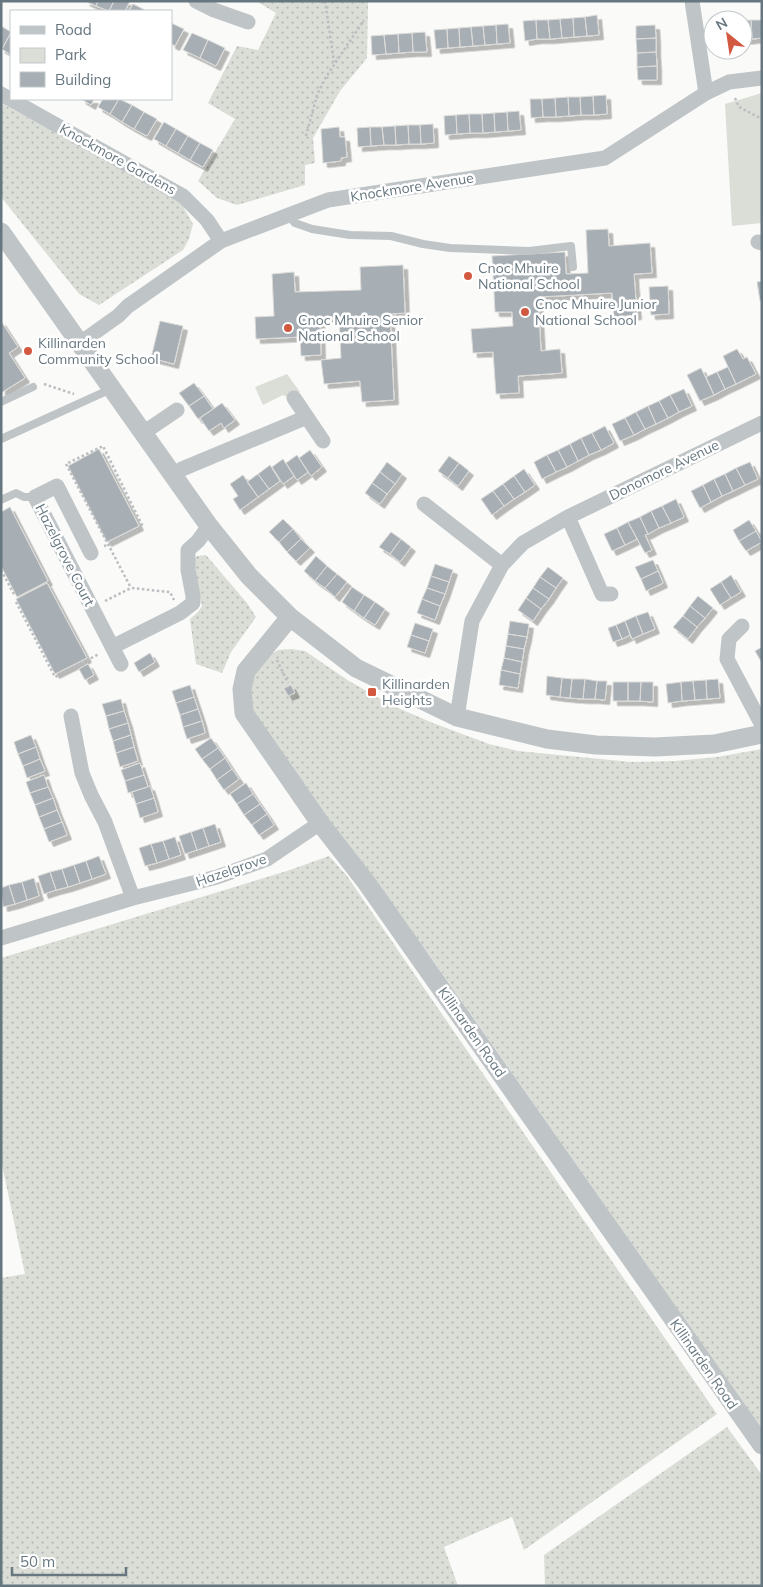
<svg xmlns="http://www.w3.org/2000/svg" width="763" height="1587" font-family="Mulish,sans-serif">
<defs>
<pattern id="grass-dots" width="8" height="8" patternUnits="userSpaceOnUse" patternTransform="scale(1.25)"><rect width="8" height="8" fill="#daded7"/><path d="M2 2h.1M6 6h.1" fill="none" stroke="#b5b9b4" stroke-width="1.8" stroke-linecap="round"/></pattern>
<filter id="shadow"><feDropShadow dx="4.5" dy="4.5" stdDeviation="0" flood-color="#0004"/></filter>
</defs>
<rect width="100%" height="100%" fill="#fafaf8"/>
<path fill="url(#grass-dots)" d="M256,1H368L367,58L340,91L313,138L315,163L305,165V185L237,205L217,198L198,181L235,119L208,103L237,46L258,50L276,13Z
M1,103L180,201L193,224L189,239L183,250L99,305L79,294L1,197Z
M206,555L247,603L256,617L231,652L222,673L196,664L190,619L198,612L202,606L193,566L194,560L197,556Z
M291,649L305,651L349,681L391,705L433,723L489,744L518,751L631,762L675,761L717,757L762,749V1429L435,963L292,770L253,711L249,697L252,678L270,655L278,650Z
M329,856L347,876L717,1414L524,1550L512,1517L444,1547L458,1586H1V1278L25,1274L1,1160V958L287,871Z
M727,1427L762,1475V1586H545L544,1555Z"/>
<path fill="#daded7" d="M762,93V223L732,226L725,104Z
M287,374L300,392L287,397L283,395L263,405L255,387Z"/>
<path fill="#a7afb4" stroke="#dcdbda" filter="url(#shadow)" d="M85,1H98L96,6Z
M98,1H114L109,11L96,6Z
M114,1H130L125,11H109Z
M133,4L145,10V11H129Z
M597,15L599,35L587,36L585,17Z
M585,17L587,36L574,37L573,18Z
M573,18L574,37L562,38L560,19Z
M560,19L562,38L550,39L548,20Z
M536,20L537,39L525,41L523,21Z
M536,20H548L550,39H537Z
M751,20H762V38L752,39Z
M751,20L752,39L743,40V21Z
M171,23L184,29L175,46L171,44Z
M508,24L510,43L497,44L496,25Z
M496,25L497,44L485,45L483,26Z
M655,25L656,38L636,39V26Z
M1,26L11,32L2,49H1Z
M483,26L485,45L473,46L471,27Z
M471,27L473,46L460,47L459,28Z
M459,28L460,47L448,48L447,29Z
M447,29L448,48L436,49L434,30Z
M425,32L427,52H413L412,33Z
M11,33V55L2,49Z
M192,33L208,40L200,58L183,50Z
M412,33L413,52L399,53L398,34Z
M398,34L399,53L386,54L384,35Z
M384,35L386,54L372,55L371,36Z
M656,38V52L637,53L636,39Z
M208,40L225,48L216,66L200,58Z
M656,52L657,66L637,67V53Z
M657,66V80H638L637,67Z
M606,95L607,114L594,115L593,96Z
M593,96L594,115H581L580,97Z
M568,97H580L581,115L569,116Z
M568,97L569,116L556,117L555,98Z
M555,98L556,117H543L542,99Z
M81,99H94L91,105Z
M103,99H119L110,114L98,107Z
M119,99L132,105L122,122L110,114Z
M530,99H542L543,117L531,118Z
M132,105L144,112L134,129L122,122Z
M519,111L521,130L508,131L507,112Z
M144,112L157,119L147,136L134,129Z
M507,112L508,131L495,132L494,113Z
M494,113L495,132L483,133L482,114Z
M469,114L470,133L457,134L456,115Z
M469,114H482L483,133H470Z
M456,115L457,134L445,135L444,116Z
M164,122L176,129L166,146L154,139Z
M433,124L434,143L421,144L420,125Z
M408,125L409,144L396,145L395,126Z
M408,125H420L421,144H409Z
M395,126L396,145H384L382,127Z
M339,127L340,137H345L347,157L341,158V161L323,163L321,129Z
M370,127H382L384,145L371,146Z
M370,127L371,146L358,147L357,128Z
M176,129L188,136L178,153L166,146Z
M188,136L200,143L190,160L178,153Z
M200,143L213,150L203,167L190,160Z
M608,229L609,246L650,243L652,273L634,274L637,315L614,317L612,293L538,297L541,351L560,349L562,373L518,376L519,393L496,394L493,352L473,353L471,329L513,326L512,312H495L492,256L565,252L566,274L588,273L586,230Z
M403,265L405,313L390,314L394,400L362,402L360,381L324,384L321,360L341,358L339,316L320,318L321,355L301,356L300,337L256,339L255,317L274,316L272,274L294,272L295,292L361,290L360,267Z
M762,281V300L760,301L757,282Z
M668,286L669,314L651,315L649,287Z
M1,321L18,347L9,353L25,378L1,393Z
M160,321L183,326L174,364L151,358Z
M737,349L743,359L747,357L756,374L736,384L723,356Z
M728,367L736,384L725,389L717,372Z
M701,368L714,395L700,401L687,375Z
M717,372L725,389L714,395L706,377Z
M194,383L204,396L189,406L179,393Z
M684,389L692,406L679,412L670,395Z
M670,395L679,412L668,418L659,401Z
M204,396L213,409L198,419L189,406Z
M659,401L668,418L656,424L648,406Z
M222,403L235,420L224,428L221,423L209,431L200,418Z
M648,406L656,424L645,429L636,412Z
M636,412L645,429L634,435L625,418Z
M625,418L634,435L620,441L612,424Z
M605,426L614,443L601,450L592,433Z
M592,433L601,450L589,455L581,438Z
M581,438L589,455L578,461L570,444Z
M570,444L578,461L567,467L558,450Z
M99,449L139,526L107,542L68,466Z
M310,450L322,467L311,476L299,458Z
M558,450L567,467L556,472L547,455Z
M297,455L308,472L297,480L286,463Z
M547,455L556,472L542,479L534,462Z
M449,456L459,463L448,478L438,471Z
M283,459L294,476L283,484L272,467Z
M387,462L402,474L395,484L380,472Z
M750,462L758,479L745,485L736,468Z
M459,463L469,471L458,486L448,478Z
M270,465L280,481L269,489L258,474Z
M736,468L745,485L733,491L725,474Z
M524,469L535,485L525,492L514,476Z
M380,472L395,484L387,494L372,483Z
M258,474L269,489L258,497L247,482Z
M725,474L733,491L722,496L714,479Z
M243,475L258,497L240,510L233,499L238,496L230,484Z
M514,476L525,492L514,499L503,484Z
M714,479L722,496L711,502L703,485Z
M372,483L387,494L380,504L365,493Z
M503,484L514,499L504,506L493,491Z
M703,485L711,502L700,508L691,491Z
M493,491L504,506L492,515L481,499Z
M676,499L684,517L671,523L662,506Z
M662,506L671,523L659,528L651,511Z
M10,507L48,581L17,597L1,566V512Z
M651,511L659,528L648,534L640,517Z
M640,517L648,534L645,535L652,550L645,553L628,522Z
M283,519L293,529L279,542L269,532Z
M749,520L756,531L739,541L733,530Z
M628,522L637,539L625,545L617,528Z
M617,528L625,545L612,551L604,534Z
M293,529L301,539L287,552L279,542Z
M756,531L762,542L746,551L739,541Z
M391,532L401,539L390,554L379,547Z
M301,539L310,548L296,561L287,552Z
M401,539L411,547L400,562L390,554Z
M316,556L327,566L315,581L304,571Z
M653,560L658,571L641,579L635,567Z
M435,564L453,570L449,582L431,576Z
M327,566L337,574L325,588L315,581Z
M548,567L563,578L556,588L540,577Z
M658,571L663,583L646,591L641,579Z
M337,574L347,582L335,597L325,588Z
M731,575L741,592L731,598L721,582Z
M431,576L449,582L445,594L427,588Z
M540,577L556,588L549,599L533,588Z
M721,582L731,598L720,605L710,589Z
M47,583L87,658L55,674L16,599Z
M352,587L364,595L354,611L342,602Z
M427,588L445,594L440,606L422,599Z
M533,588L549,599L541,609L526,598Z
M364,595L375,602L364,618L354,611Z
M698,596L713,608L705,618L690,606Z
M526,598L541,609L533,621L518,610Z
M422,599L440,606L435,620L417,613Z
M375,602L385,609L375,625L364,618Z
M690,606L705,618L697,627L683,616Z
M648,612L655,629L643,634L636,616Z
M636,616L643,634L632,639L625,621Z
M683,616L697,627L688,639L673,627Z
M510,621L529,624L527,637L508,634Z
M625,621L630,635L622,639L616,625Z
M415,623L433,629L429,641L411,635Z
M616,625L622,639L613,642L608,628Z
M508,634L527,637L524,649L506,646Z
M411,635L429,641L425,653L407,647Z
M506,646L524,649L522,662L504,658Z
M762,647V663L755,651Z
M150,653L155,662L139,672L134,663Z
M504,658L522,662L520,674L501,670Z
M88,664L94,675L85,680L79,669Z
M501,670L520,674L518,688L499,685Z
M547,676L562,678L560,697L546,695Z
M562,678L572,679L570,698L560,697Z
M572,679H585L583,699L570,698Z
M585,679L597,681L595,699H583Z
M718,679L720,698L707,699L706,680Z
M706,680L707,699L695,700L693,681Z
M597,681H607L605,700L595,699Z
M693,681L695,700L682,701L681,682Z
M613,682H628V701H613Z
M628,682H641L640,701H628Z
M641,682H653V702L640,701Z
M681,682L682,701L668,703L666,684Z
M190,685L194,697L176,703L172,691Z
M291,685L295,693L288,696L284,688Z
M194,697L198,709L180,715L176,703Z
M121,699L124,711L106,716L102,704Z
M198,709L202,721L183,727L180,715Z
M124,711L128,723L109,729L106,716Z
M202,721L205,733L187,739L183,727Z
M128,723L131,735L113,741L109,729Z
M31,735L36,747L18,754L14,742Z
M131,735L134,747L116,753L113,741Z
M211,738L218,748L202,759L195,749Z
M36,747L40,759L23,766L18,754Z
M134,747L138,761L120,767L116,753Z
M218,748L225,758L210,769L202,759Z
M225,758L232,769L217,780L210,769Z
M40,759L45,771L27,778L23,766Z
M140,763L144,775L125,781L121,770Z
M232,769L239,779L224,790L217,780Z
M44,775L48,787L30,793L26,782Z
M144,775L148,787L128,793L125,781Z
M246,783L253,794L237,804L230,794Z
M150,786L154,798L136,804L132,792Z
M48,787L53,798L35,805L30,793Z
M253,794L260,804L244,815L237,804Z
M53,798L57,810L39,817L35,805Z
M154,798L158,812L140,818L136,804Z
M260,804L267,814L252,825L244,815Z
M57,810L62,822L44,829L39,817Z
M267,814L274,825L259,835L252,825Z
M62,822L67,835L49,842L44,829Z
M215,824L221,842L209,846L203,828Z
M203,828L209,846L197,850L191,832Z
M191,832L197,850L185,854L179,836Z
M175,837L181,855L169,859L163,841Z
M163,841L169,859L157,863L151,844Z
M151,844L157,863L145,866L139,848Z
M99,856L106,874L92,879L86,861Z
M86,861L92,879L80,883L74,865Z
M74,865L80,883L68,887L62,869Z
M62,869L68,887L56,890L50,872Z
M50,872L56,890L44,894L38,876Z
M34,878L39,896L27,900L22,882Z
M22,882L27,900L15,904L9,885Z
M9,885L15,904L3,907L1,888Z"/>
<g fill="none" stroke-linecap="round" stroke-linejoin="round">
<path stroke="#babec0" stroke-width="2.5" stroke-dasharray="2.5 2.5" stroke-linecap="butt" d="M325,1L334,62
M735,98L739,107L762,119
M306,136L317,95L326,77L364,20
M44,384L74,394
M104,546L108,545L143,527L103,446L66,464L131,588
M1,570L15,596
M105,601L131,588L170,592L174,600
M16,602L55,677L99,654
M277,660L288,683"/>
<path stroke="#bfc4c7" stroke-width="8" d="M288,215L295,223L312,229L350,235L391,236L423,244L450,248L529,251L571,246L573,267
M1,402L33,387
M1,439L111,389
M1,500L16,493L24,497H35"/>
<path stroke="#bfc4c7" stroke-width="15" d="M196,1L214,10L248,22
M692,1L706,93
M1,94L183,196L207,220L221,241
M758,242L762,243
M80,343L118,316L128,306L221,241L328,200L605,158L706,93L729,82L762,78
M294,398L323,441
M143,433L177,410
M172,475L182,469L307,417
M424,504L502,565
M568,517L602,594H611
M91,553L57,486L35,497L121,664
M742,626L729,639L727,659L762,725
M112,647L180,613L193,603V596L188,570V550L198,541L209,526
M71,716L82,773L91,795L105,822L133,898
M457,717L472,621L502,565L523,543L568,517L762,423
M1,938L133,898L217,877L267,859L320,823"/>
<path stroke="#bfc4c7" stroke-width="19" d="M1,232L209,526L249,576L290,617L356,668L457,717L547,739L596,745L655,747L714,744L762,734
M290,617L246,671L242,689L244,713L320,823L366,882L762,1445"/>
</g>
<g fill="#d25840" stroke="#fff" stroke-width="2">
<circle cx="468" cy="276" r="5"/>
<circle cx="525" cy="312" r="5"/>
<circle cx="288" cy="328" r="5"/>
<circle cx="28" cy="351" r="5"/>
<rect x="367" y="687" width="10" height="10" rx="2.5"/>
</g>
<g text-anchor="middle" stroke-width="5" stroke-linejoin="round" paint-order="stroke">
<g font-size="14" fill="#677780" stroke="#fff">
<text transform="translate(118 159) rotate(29)" y="5">Knockmore Gardens</text>
<text transform="translate(412 187) rotate(-9)" y="5">Knockmore Avenue</text>
<text transform="translate(664 470) rotate(-26)" y="5">Donomore Avenue</text>
<text transform="translate(65 555) rotate(63)" y="5">Hazelgrove Court</text>
<text transform="translate(231 870) rotate(-19)" y="5">Hazelgrove</text>
<text transform="translate(472 1032) rotate(55)" y="5">Killinarden Road</text>
<text transform="translate(704 1364) rotate(55)" y="5">Killinarden Road</text>
</g>
<g font-size="14" fill="#677780" stroke="#fff" text-anchor="start">
<text x="478" y="273">Cnoc Mhuire<tspan x="478" dy="16">National School</tspan></text>
<text x="535" y="309">Cnoc Mhuire Junior<tspan x="535" dy="16">National School</tspan></text>
<text x="298" y="325">Cnoc Mhuire Senior<tspan x="298" dy="16">National School</tspan></text>
<text x="38" y="348">Killinarden<tspan x="38" dy="16">Community School</tspan></text>
<text x="382" y="689">Killinarden<tspan x="382" dy="16">Heights</tspan></text>
</g>
</g>
<rect width="763" height="1587" fill="none" stroke="#677780" stroke-width="5"/>
<rect x="10" y="10" width="162" height="90" fill="#ffffff" stroke="#c2c9cc"/>
<rect x="20" y="26" width="25" height="8" fill="#bfc4c7" stroke="#c2c9cc"/>
<text x="55" y="35" font-size="15" fill="#677780">Road</text>
<rect x="20" y="48" width="25" height="15" fill="#daded7" stroke="#c2c9cc"/>
<text x="55" y="60" font-size="15" fill="#677780">Park</text>
<rect x="20" y="72" width="25" height="15" fill="#a7afb4" stroke="#c2c9cc"/>
<text x="55" y="85" font-size="15" fill="#677780">Building</text>
<g transform="translate(728 35) rotate(330)"><circle r="24" fill="#ffffff" stroke="#c2c9cc"/>
<path d="M0-4L9 19L0 12L-9 19Z" fill="#d25840"/>
<text y="-8" font-size="14" font-weight="bold" text-anchor="middle" fill="#677780">N</text>
</g>
<path d="M12 1567v8h114v-8" fill="none" stroke="#677780" stroke-width="2.5"/>
<text x="20" y="1567" font-size="15" fill="#677780" stroke="#ffffff" stroke-width="4" paint-order="stroke">50 m</text>
</svg>
